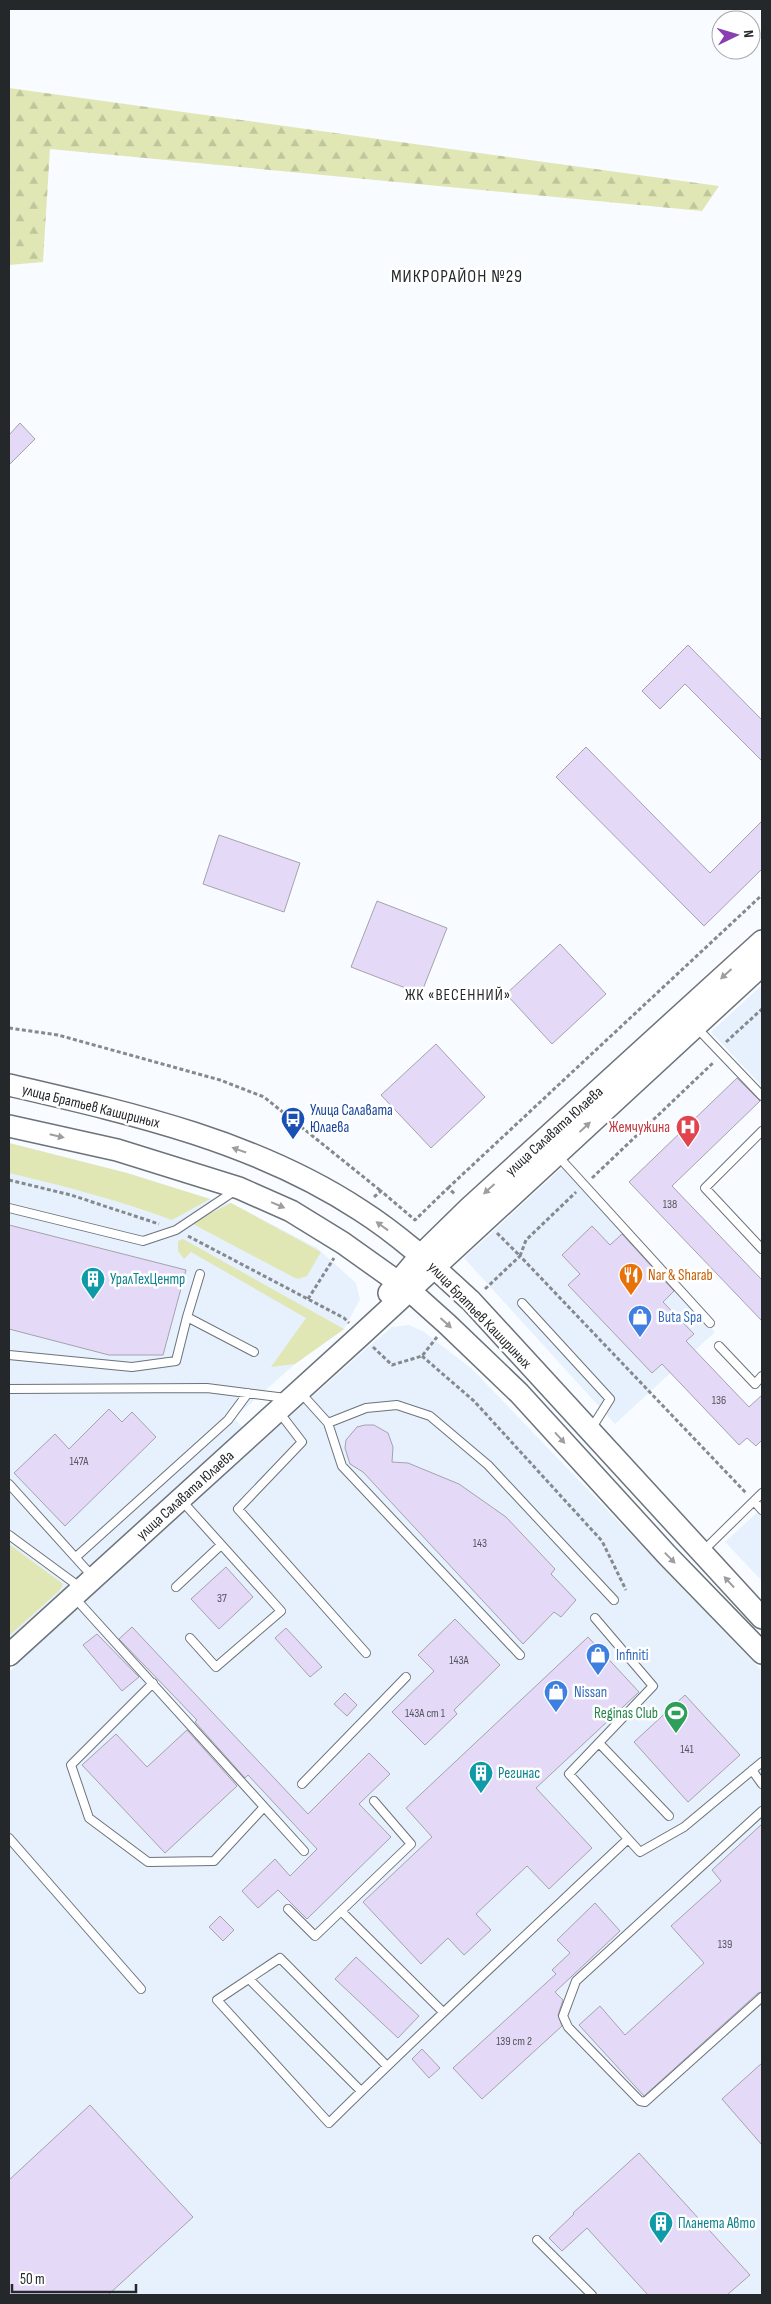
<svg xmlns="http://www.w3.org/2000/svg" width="771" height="2304" font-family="'Sofia Sans Condensed',sans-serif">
<defs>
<pattern id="forest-firs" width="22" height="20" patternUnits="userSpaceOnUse" patternTransform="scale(1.25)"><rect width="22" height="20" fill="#e0e7b5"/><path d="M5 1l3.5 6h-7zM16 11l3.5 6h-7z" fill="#c0c69c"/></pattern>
</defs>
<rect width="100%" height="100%" fill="#f8fbff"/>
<path fill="#e6f1fd" d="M762,985V1086L711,1032Z
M9,1143L127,1173L210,1199L231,1203L317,1248L356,1283L360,1299L344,1329L295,1364L234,1418L244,1429L9,1639Z
M564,1166L715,1332L615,1424L464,1258Z
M409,1325L424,1332L472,1369L762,1671V2295H9V1672L96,1590L368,1347L392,1327Z
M762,1508V1581L725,1542Z"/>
<path fill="#e0e7b5" d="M9,1143L127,1173L210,1199L172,1220C118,1200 64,1186 9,1173Z
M231,1203L321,1252L307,1276L298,1279L293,1277L191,1223Z
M183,1239L344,1329L295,1364L271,1367L306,1318L191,1252L184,1259L178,1251V1241Z
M9,1544L63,1584L60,1590L9,1636Z"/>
<path fill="url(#forest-firs)" d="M9,88L719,186L702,211L50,149L43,262L9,265Z"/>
<path fill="#e4daf8" stroke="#a5a2ab" d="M20,423L35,439L9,465V435Z
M688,645L762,720V761L685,684L660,709L642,691Z
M586,747L710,873L762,821V869L704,926L556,777Z
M219,835L300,863L284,912L203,884Z
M377,901L447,928L421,994L351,967Z
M560,944L606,994L552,1044L506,994Z
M436,1044L485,1097L431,1148L381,1095Z
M737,1078L760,1101L672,1186L762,1280V1321L629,1182Z
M9,1225L186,1270L163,1355H109L9,1329Z
M592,1226L610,1245L622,1234L674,1291L663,1302L694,1334L686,1341L749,1407L762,1395V1440L756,1446L747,1438L739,1445L662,1364L652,1373L568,1285L580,1274L562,1255Z
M109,1409L122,1422L132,1412L156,1437L65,1526L14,1473L55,1434L69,1449Z
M365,1425H374L388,1433L393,1447L392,1462L408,1463L459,1484L506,1517L555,1569L551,1574L576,1600L561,1617L554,1612L523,1644L363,1472L350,1464L345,1448L346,1440L357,1427Z
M226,1567L253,1597L219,1629L191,1599Z
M455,1619L500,1665L454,1710L457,1714L425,1745L392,1712L434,1671L418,1655Z
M132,1627L308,1814L369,1753L390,1774L359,1804L391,1837L307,1919L278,1890L258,1908L242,1891L275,1859L290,1876L317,1849L248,1775L245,1778L195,1722L197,1720L119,1639Z
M286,1628L322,1667L310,1677L275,1638Z
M97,1634L139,1677L122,1691L83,1645Z
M588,1637L639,1692L536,1788L592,1848L549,1889L527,1866L476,1914L491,1930L464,1955L448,1938L421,1964L363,1902L432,1837L406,1808Z
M345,1693L357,1705L347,1716L334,1704Z
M685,1695L740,1755L688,1802L634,1742Z
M187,1730L237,1786L165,1853L82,1765L116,1734L147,1767Z
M762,1824V1992L758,1993L644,2096L579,2025L600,2006L625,2035L704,1963L671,1926L721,1881L712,1870Z
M595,1903L620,1931L555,1992L563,2000L558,2015L562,2026L482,2099L453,2068L556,1974L552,1970L570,1953L557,1940Z
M220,1916L234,1930L223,1941L209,1927Z
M356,1957L419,2016L398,2038L335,1979Z
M422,2049L440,2068L429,2078L412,2059Z
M762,2063V2145L722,2099Z
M90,2105L193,2217L108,2295H9V2180Z
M639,2153L750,2275L727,2295H648L587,2228L562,2251L549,2238L574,2214L573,2213Z"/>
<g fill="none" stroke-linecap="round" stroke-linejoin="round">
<defs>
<path id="lane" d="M696,1027L762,1096
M762,1131L705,1188L762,1249
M557,1155L710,1323
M9,1208L143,1241L176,1230L236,1190
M200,1274L187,1317L254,1352
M522,1303L610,1399L591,1429
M719,1346L755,1384L762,1376
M9,1355L132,1367L176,1361L187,1317
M9,1389L207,1388L286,1398
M300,1392L328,1423L366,1408L397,1405L430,1416L488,1465L614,1600
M279,1412L302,1442L238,1509L366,1653
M328,1423L342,1466L520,1655
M9,1484L93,1577
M182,1501L281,1611L216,1667L190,1638
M754,1501L762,1510
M9,1535L81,1588
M703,1551L762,1493
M76,1557L228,1420L248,1393
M176,1587L221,1545
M74,1597L304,1851
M595,1618L653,1686L569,1774L640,1852L684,1827L762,1762
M153,1683L71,1765L89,1818L148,1862L214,1861L264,1807
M599,1743L669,1816
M752,1770L762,1784
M302,1784L406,1677
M762,1811L576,1981L563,2016L568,2027L640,2101L645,2102L762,1997
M9,1838L141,1989
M288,1909L315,1936L411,1844L374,1801
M341,1911L443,2012
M249,1979L361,2091
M387,2066L280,1958L217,2000L329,2123C427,2026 528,1933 628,1839
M537,2240L592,2295"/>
<path id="secondary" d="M9,1085C130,1113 255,1141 360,1210C401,1236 436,1269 471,1301L762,1618
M9,1126L117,1150L239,1188L291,1211L343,1243L409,1290L447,1324L519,1393L667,1555L762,1653
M389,1293L421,1255L469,1208L762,941
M9,1655L361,1335L762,965"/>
</defs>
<use href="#lane" stroke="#6c737a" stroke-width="10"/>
<use href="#secondary" stroke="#6c737a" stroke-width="24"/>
<path stroke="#86898d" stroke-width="3" stroke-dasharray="4 2.5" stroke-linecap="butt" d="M9,1028L58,1035L220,1080L264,1097L381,1191
M726,1042L762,1009
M592,1178L714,1062
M9,1180L71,1195L159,1224
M448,1188L762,895
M374,1197L381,1191L415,1220L448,1188L456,1195
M497,1233L520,1256L526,1240L576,1192
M188,1236L344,1318L349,1323
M485,1289L520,1256L747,1494
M308,1299L334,1258
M373,1347L392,1365L422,1356L437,1337
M422,1356L474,1401L602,1541L626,1590"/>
<use href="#lane" stroke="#fff" stroke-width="8"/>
<use href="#secondary" stroke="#fff" stroke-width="21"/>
</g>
<defs><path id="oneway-solid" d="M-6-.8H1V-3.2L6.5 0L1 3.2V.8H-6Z" transform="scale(1.25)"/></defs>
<g fill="#9d9ea0">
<use href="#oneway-solid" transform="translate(726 974) rotate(138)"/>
<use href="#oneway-solid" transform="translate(585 1127) rotate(-43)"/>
<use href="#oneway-solid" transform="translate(57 1136) rotate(13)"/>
<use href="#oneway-solid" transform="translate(239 1150) rotate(-161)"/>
<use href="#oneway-solid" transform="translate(489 1189) rotate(138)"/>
<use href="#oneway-solid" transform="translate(278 1205) rotate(23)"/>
<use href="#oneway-solid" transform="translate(382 1226) rotate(-144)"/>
<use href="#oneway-solid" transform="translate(446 1323) rotate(42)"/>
<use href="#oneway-solid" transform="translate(560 1438) rotate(48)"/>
<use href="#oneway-solid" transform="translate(670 1558) rotate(46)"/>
<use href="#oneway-solid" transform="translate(729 1582) rotate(-133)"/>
</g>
<defs>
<symbol id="bus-pin" viewBox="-11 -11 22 30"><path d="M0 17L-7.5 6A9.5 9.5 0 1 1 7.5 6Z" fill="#1a4fb4" stroke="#fff"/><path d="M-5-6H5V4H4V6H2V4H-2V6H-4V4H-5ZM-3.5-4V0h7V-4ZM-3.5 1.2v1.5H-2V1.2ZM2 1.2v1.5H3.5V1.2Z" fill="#fff"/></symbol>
<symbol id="hospital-pin" viewBox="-11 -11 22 30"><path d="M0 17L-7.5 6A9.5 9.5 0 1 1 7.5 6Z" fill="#e0444e" stroke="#fff"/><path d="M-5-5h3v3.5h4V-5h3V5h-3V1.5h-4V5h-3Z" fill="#fff"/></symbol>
<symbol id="restaurant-pin" viewBox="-11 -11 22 30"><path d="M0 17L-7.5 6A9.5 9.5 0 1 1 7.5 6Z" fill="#e8710a" stroke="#fff"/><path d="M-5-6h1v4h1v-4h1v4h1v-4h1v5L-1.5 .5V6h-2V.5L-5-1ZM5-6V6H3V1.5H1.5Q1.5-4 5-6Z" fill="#fff"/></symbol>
<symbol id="building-pin" viewBox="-11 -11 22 30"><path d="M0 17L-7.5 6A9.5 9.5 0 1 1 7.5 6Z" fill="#0f9aa8" stroke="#fff"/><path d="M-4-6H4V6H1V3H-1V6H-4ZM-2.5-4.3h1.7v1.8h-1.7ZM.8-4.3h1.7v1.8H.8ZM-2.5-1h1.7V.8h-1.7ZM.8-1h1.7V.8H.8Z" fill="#fff"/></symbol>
<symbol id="shop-pin" viewBox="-11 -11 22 30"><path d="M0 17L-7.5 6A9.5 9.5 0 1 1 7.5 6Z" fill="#3f7fe0" stroke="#fff"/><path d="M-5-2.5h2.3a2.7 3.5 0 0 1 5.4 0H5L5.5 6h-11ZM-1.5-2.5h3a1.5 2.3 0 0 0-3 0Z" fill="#fff"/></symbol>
<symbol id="stadium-pin" viewBox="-11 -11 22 30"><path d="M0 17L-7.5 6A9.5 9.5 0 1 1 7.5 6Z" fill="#2e9e5b" stroke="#fff"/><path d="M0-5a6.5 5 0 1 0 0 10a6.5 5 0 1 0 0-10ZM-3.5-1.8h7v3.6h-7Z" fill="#fff"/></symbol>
</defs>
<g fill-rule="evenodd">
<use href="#bus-pin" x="279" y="1105" width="28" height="38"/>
<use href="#hospital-pin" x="674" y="1113" width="28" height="38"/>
<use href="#restaurant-pin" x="617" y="1261" width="28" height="38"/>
<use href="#building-pin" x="79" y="1265" width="28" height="38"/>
<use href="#shop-pin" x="626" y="1303" width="28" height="38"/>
<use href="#shop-pin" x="584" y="1641" width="28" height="38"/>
<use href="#shop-pin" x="542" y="1678" width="28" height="38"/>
<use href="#stadium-pin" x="662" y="1699" width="28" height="38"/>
<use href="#building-pin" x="467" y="1759" width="28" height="38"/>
<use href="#building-pin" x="647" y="2209" width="28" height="38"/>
</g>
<g text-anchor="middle" stroke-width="5" stroke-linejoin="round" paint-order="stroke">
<g font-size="12" fill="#55545e">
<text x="670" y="1208">138</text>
<text x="719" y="1404">136</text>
<text x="79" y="1465">147А</text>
<text x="480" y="1547">143</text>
<text x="222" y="1602">37</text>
<text x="459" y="1664">143А</text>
<text x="425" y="1717">143А ст 1</text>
<text x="687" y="1753">141</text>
<text x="725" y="1948">139</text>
<text x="514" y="2045">139 ст 2</text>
</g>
<g font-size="15" fill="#25282b" stroke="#fff">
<text transform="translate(91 1106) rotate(14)" y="5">улица Братьев Кашириных</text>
<text transform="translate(554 1131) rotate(-42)" y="5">улица Салавата Юлаева</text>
<text transform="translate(480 1315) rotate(46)" y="5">улица Братьев Кашириных</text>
<text transform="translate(185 1495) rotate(-42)" y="5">улица Салавата Юлаева</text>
</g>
<g font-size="15" fill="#164399" stroke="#fff" text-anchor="start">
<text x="310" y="1115">Улица Салавата<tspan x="310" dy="17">Юлаева</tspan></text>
</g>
<g font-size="15" fill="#be3a42" stroke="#fff" text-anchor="end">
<text x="670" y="1132">Жемчужина</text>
</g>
<g font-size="15" fill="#c56008" stroke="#fff" text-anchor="start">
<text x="648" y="1280">Nar &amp; Sharab</text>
</g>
<g font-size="15" fill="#0d838f" stroke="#fff" text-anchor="start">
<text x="110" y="1284">УралТехЦентр</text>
<text x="498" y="1778">Регинас</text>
<text x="678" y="2228">Планета Авто</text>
</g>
<g font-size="15" fill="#366cbe" stroke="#fff" text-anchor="start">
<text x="658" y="1322">Buta Spa</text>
<text x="616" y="1660">Infiniti</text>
<text x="574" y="1697">Nissan</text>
</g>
<g font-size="15" fill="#27864d" stroke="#fff" text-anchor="end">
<text x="658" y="1718">Reginas Club</text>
</g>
<g font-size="16" letter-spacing="1" fill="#25282b" stroke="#fff">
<text x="458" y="1000">ЖК «ВЕСЕННИЙ»</text>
</g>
<g font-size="18" letter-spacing="1" fill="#25282b" stroke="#fff">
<text x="457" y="282">МИКРОРАЙОН №29</text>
</g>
</g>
<rect width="771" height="2304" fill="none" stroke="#25282b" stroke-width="20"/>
<g transform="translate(736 35) rotate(85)"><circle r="24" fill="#ffffff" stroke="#a8a9aa"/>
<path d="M0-4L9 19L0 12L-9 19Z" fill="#893fb1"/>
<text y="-8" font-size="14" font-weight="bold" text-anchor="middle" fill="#25282b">N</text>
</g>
<path d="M12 2284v8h124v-8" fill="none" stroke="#25282b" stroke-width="2.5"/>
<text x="20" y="2284" font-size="15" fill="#25282b" stroke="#ffffff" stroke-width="4" paint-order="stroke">50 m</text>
</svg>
